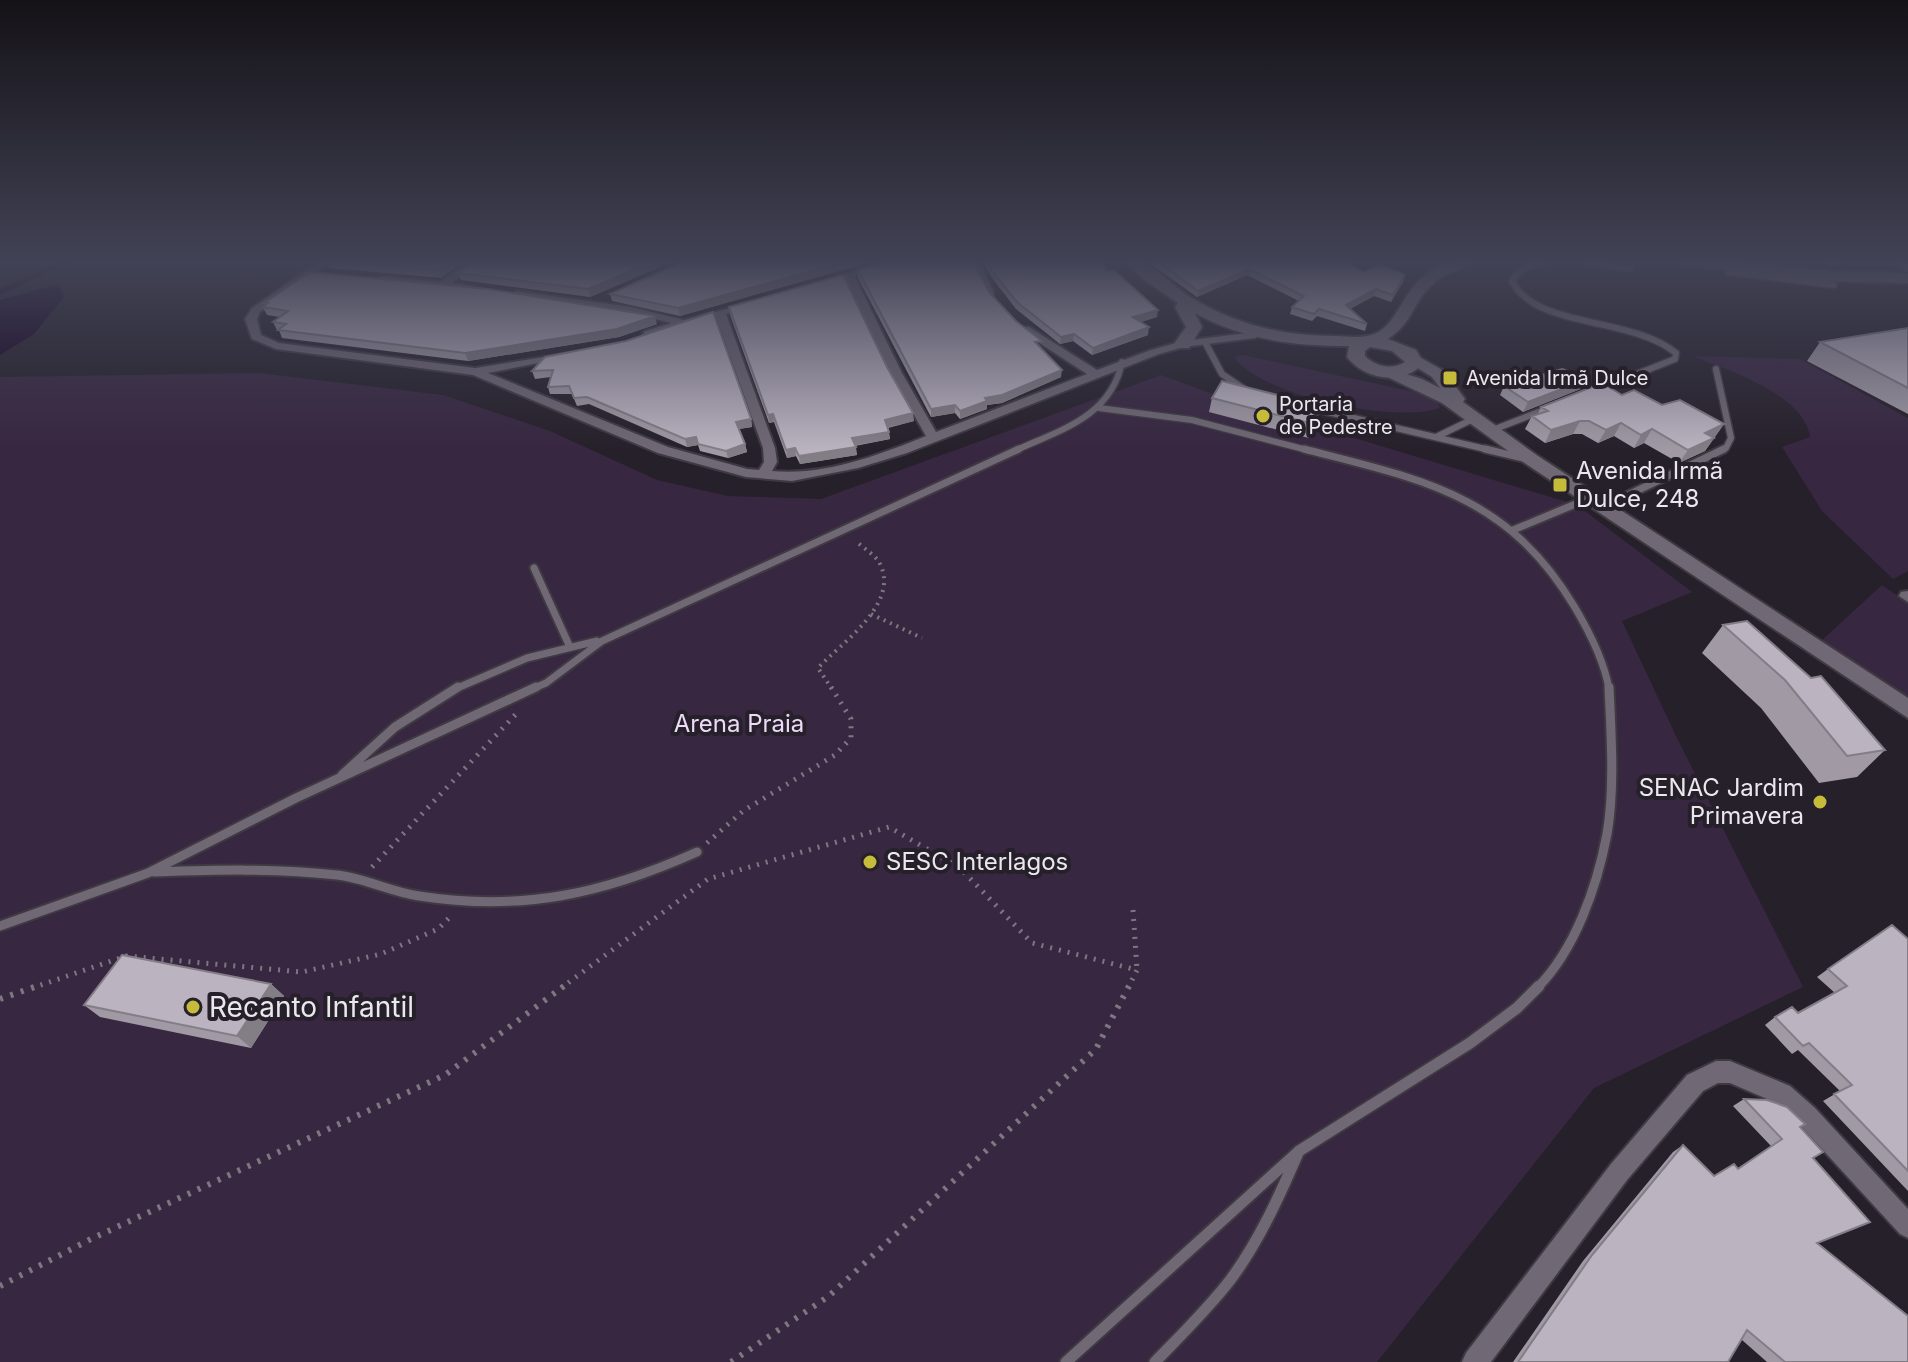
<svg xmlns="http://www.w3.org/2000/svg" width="1908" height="1362" font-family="Inter,sans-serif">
<rect width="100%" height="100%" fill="#26202a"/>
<path fill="#382741" d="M1243,355L1424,394L1437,400L1440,408C1397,424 1261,396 1234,357Z
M1693,356L1800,359L1908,418V571L1893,579L1822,511L1782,447L1810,437C1805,395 1728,370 1693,356Z
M259,373L443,395L550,431L657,480L728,496L821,499L1161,375L1232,401L1577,505L1692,592L1622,621L1677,738L1803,987L1594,1088L1377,1362H0V377Z
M1882,585L1908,603V698L1821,641Z"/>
<path fill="#150020" d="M59,284L64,297L34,334L0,355V300Z"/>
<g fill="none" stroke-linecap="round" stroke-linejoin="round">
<path stroke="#150020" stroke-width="5" d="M0,292L69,260"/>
<defs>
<path id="service-far3" d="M1553,260C1536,263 1522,265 1512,281C1536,329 1631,316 1676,353L1675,359L1599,389
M1578,260L1630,269
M1728,272L1834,285
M1205,342L1222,374L1244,389
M1716,369L1731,438L1726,448L1719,451
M1099,408L1192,420L1311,451
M1311,408L1494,451
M1490,431L1549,408
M1436,437L1473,419
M1014,451C1060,430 1111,417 1122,362"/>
<path id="service-far2" d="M1304,449C1420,479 1507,494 1574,606C1589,631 1604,660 1609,689
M1485,449L1527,459
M1603,507L1724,449
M1513,530L1590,498
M534,568L569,645
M455,689L527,658L597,641
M532,689L546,683L602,641L1019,449"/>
<path id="service-far1" d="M342,775L395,727L458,687
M154,872C215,870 275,868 337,875C365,878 391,892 419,896C522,912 603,894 697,852
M0,926L148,873L296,798L536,687
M1537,988C1575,950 1597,887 1607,834C1615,789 1611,733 1609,687"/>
<path id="service" d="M1066,1362L1299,1151L1470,1043L1517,1008L1539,986
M1155,1362C1181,1335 1208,1309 1231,1279C1259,1241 1279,1197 1298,1153"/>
<path id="minor" d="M321,260H333L260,312L257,319L261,335L279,343L475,368L569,353V357L488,373L668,447L747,469L759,470L764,462L763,448L716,317L649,336L643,333L645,331L671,323L631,313L516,297L511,294L516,291L631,307L684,320L754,302V306L726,314L775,448L777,462L772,471C824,476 879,455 926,436L890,373L846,280L826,286L821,283L890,260H906L855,277L902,373L936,432L1087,374L1021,331V327H1029L1097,370L1151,350L1183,341L1255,332L1261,335L1255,338L1184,347L1159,354L907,453L858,468L792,481L746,477L658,453L473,375L276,349L252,339L245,319L252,308Z
M470,260H482L452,283L477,287V291L473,292L381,282L376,279L381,276L440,282Z
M969,260H979L994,293L993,295L984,293Z
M1908,591V602L1899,596L1901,592Z
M1716,1061H1730L1790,1086L1815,1108L1908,1209V1238L1900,1234L1799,1124L1774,1102L1730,1083H1718L1703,1091L1627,1180L1491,1362H1462L1466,1353L1611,1164L1687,1075Z"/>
<path id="tertiary" d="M1885,260L1908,262V272L1887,263Z
M1414,354L1444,371L1465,399L1463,402L1538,456L1908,698V718L1526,464L1442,403L1379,373L1381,370L1387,368L1422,379L1440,388L1432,377L1408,362V356Z"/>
<path id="secondary" d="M1123,260C1129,260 1137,259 1141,261C1154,267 1176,288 1190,297C1236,325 1283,336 1336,336C1346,336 1357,338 1366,336C1408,331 1397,260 1474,260C1463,270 1446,272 1435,282C1412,301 1415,321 1388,339L1416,350L1424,363C1403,386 1365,380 1347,357L1349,346C1294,346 1244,340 1195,313L1202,327L1189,348H1177L1174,344L1186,327L1175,307L1178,303L1143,279ZM1370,347L1392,351L1405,362C1392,370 1376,367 1365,356V351Z
M1676,260H1727L1828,271L1908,273V283L1828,281L1684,265Z"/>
</defs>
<use href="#service-far3" stroke="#3f3a42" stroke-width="9"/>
<use href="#service-far2" stroke="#3f3a42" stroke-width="11"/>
<use href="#service-far1" stroke="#3f3a42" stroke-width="13"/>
<use href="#service" stroke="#3f3a42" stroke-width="15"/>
<use href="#minor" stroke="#3f3a42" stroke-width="4"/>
<use href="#tertiary" stroke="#3f3a42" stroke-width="4"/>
<use href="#secondary" stroke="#3f3a42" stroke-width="4"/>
<path stroke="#7d7880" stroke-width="4" stroke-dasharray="2 5" stroke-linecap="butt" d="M871,614L922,638
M832,689L818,668C841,643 902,603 879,562C874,554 863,548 856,541"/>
<path stroke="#7d7880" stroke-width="5" stroke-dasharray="2 7" stroke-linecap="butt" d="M707,843L743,811L835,755L851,738V719L831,687
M372,867L517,713
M1133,910L1137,970
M32,988L126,956L302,972L381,954L438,929L452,915
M561,988L708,879L889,827L960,868L1032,943L1137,970L1128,988"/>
<path stroke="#7d7880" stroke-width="6" stroke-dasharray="3 8" stroke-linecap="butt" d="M0,999L37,986
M0,1286L91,1239L445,1075L564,986
M731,1362L829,1296L1096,1049L1129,986"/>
<use href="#service-far3" stroke="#706874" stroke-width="6"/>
<use href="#service-far2" stroke="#706874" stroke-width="7"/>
<use href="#service-far1" stroke="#706874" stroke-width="9"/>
<use href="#service" stroke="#706874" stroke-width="11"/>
<use href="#minor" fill="#706874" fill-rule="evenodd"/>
<use href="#tertiary" fill="#706874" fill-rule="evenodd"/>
<use href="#secondary" fill="#706874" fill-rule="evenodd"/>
</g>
<path fill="#a19aa5" d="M465,260L441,278L330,268L327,261Z
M676,260L590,297L461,280L458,273Z
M687,260H877L680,316L612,301L610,294Z
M982,260H1101L1106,271L1157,317L1141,322L1148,335L1092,355L1073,341L1060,344L1016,309L992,278Z
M1145,260H1343L1363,272L1405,275L1403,282L1391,302L1374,296L1350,309L1367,324L1365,331L1317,316L1312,321L1290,314L1292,307L1299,301L1247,275L1197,297Z
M1818,260H1848L1832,266Z
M858,270L989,292L1041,349L1061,377L1002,403L987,405V409L960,419L955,413L931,417L858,278Z
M264,303L657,324L619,337L468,361L282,338L279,330H277L273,322L280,317L267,315L263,307L265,305Z
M729,307L887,367L914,421L888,428L890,439L855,446L857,455L800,464L796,456L787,458L774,422L769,423L730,315Z
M1908,328V414L1807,361L1820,342Z
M545,357L751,419L752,427L739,429L745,444L747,452L728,458L700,451L698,445L687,447L589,404L577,406L572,394H550L548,387L551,377L535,379L532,371Z
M1504,386L1583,388L1523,412L1500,395Z
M1622,395L1662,405L1724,424L1705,451L1679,463L1644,443L1634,448L1614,436L1598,443L1582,434H1573L1545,443L1525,429L1532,416L1538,414L1541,407Z
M1212,398L1317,420L1309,438L1209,412Z
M1723,625L1885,750L1857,777L1819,783L1761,708L1702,653Z
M1908,939V1191L1823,1101L1840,1091L1798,1050L1792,1054L1765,1025L1775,1017L1798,1013L1835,993L1817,977L1828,969Z
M271,984L284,996L251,1048L100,1017L84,1005Z
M1744,1099L1800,1127L1813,1158L1857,1228L1818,1243L1908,1362H1767L1742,1340L1728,1362H1513L1583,1261L1673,1152L1683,1145L1714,1176L1738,1168L1771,1146L1733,1106Z"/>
<path fill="#837d86" d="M452,260H465L441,278L438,270Z
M657,260H676L590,297L588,289Z
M851,260H877L680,316L678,308Z
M1835,260H1848L1832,266Z
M1249,269L1247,275L1197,297L1198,291Z
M1405,275L1403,282L1391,302L1393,295Z
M1376,289L1374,296L1344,312L1346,305Z
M1158,310L1157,317L1132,324L1133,317Z
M655,316L657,324L619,337L468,361L465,353Z
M1149,327L1148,335L1092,355L1093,348Z
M1074,334L1073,341L1060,344L1061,337Z
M1062,370L1061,377L1002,403L987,405V409L960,419V411L985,398Z
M1588,379L1583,388L1523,412L1528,402Z
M955,405V413L931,417V409Z
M1321,406L1317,420L1309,438L1313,424Z
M913,413L914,421L885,428V420Z
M773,414L774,422L769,423L768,415Z
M751,419L752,427L738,429L736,422Z
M1580,421L1573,434L1545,443L1551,430Z
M1621,423L1614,436L1598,443L1606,430Z
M1724,424L1705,451L1679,463L1688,450L1705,433Z
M1652,429L1644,443L1634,448L1641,435Z
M889,432L890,439L852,446V438Z
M696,437L698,445L687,447L685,439Z
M745,444L747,452L728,458L726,451Z
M856,447L857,455L800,464L799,456Z
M795,448L796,456L787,458L786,450Z
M271,984L284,996L251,1048L237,1036Z"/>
<path fill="#bbb3c0" stroke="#837d86" stroke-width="2" d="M328,260H452L438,270Z
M475,260H657L588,289L458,273Z
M687,260H851L678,308L610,294Z
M892,260H972L989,292L1016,321L1042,341L1035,342L1062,370L1002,395L985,398L987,401L960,411L955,405L931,409L858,270Z
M987,260H1101L1106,271L1114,270L1158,310L1133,317L1149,327L1093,348L1074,334L1061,337L1017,302L992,271Z
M1156,260H1343L1363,272L1381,264L1405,275L1393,295L1376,289L1346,305L1367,324L1319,309L1314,314L1292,307L1304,296L1249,269L1198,291Z
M310,272L488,289L655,316L617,329L465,353L278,330L286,324L273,322L288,311L263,307L268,303H264Z
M843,275L887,367L913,413L885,420L889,432L852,438L856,447L799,456L795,448L786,450L773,414L768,415L729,307Z
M713,312L751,419L736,422L745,444L726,451L698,444L696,437L685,439L587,397L574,398L569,386L548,387L553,370L532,371L545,357L626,341Z
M1908,328V388L1820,342Z
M1562,369L1588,379L1528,402L1504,386Z
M1222,381L1321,406L1313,424L1212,398Z
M1602,383L1622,395L1634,390L1662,405L1680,400L1724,424L1705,433L1714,438L1688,450L1652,429L1641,435L1621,423L1606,430L1589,421H1580L1551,430L1532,416L1548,411L1541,407Z
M1747,621L1811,678L1821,676L1885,750L1847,756L1785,680L1723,625Z
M1892,925L1908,939V1171L1834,1094L1852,1085L1809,1043L1803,1046L1775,1017L1792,1007L1798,1013L1847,986L1828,969Z
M122,955L271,984L237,1036L84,1005Z
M1744,1099L1767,1100L1787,1107L1805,1124L1800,1127L1823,1152L1813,1158L1870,1222L1817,1243L1908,1316V1362H1785L1747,1330L1728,1362H1518L1592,1255L1683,1145L1714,1176L1734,1164L1738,1169L1782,1139Z"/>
<linearGradient id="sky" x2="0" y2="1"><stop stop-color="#151217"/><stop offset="0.58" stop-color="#414255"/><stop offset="1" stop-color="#414255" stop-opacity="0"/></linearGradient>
<rect width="1908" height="451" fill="url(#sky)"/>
<g fill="#c7bb3c" stroke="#26202a" stroke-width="3">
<rect x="1442" y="370" width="16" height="16" rx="4"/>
<circle cx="1263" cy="416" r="8"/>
<rect x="1552" y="477" width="16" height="16" rx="4"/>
<circle cx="1820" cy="802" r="8"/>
<circle cx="870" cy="862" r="8"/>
<circle cx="193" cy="1007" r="8"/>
</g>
<g text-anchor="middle" stroke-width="8" stroke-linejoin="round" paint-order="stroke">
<g font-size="20" fill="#ebe7ee" stroke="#26202a" text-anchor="start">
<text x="1466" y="385">Avenida Irmã Dulce</text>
<text x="1279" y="411">Portaria<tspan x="1279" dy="23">de Pedestre</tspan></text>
</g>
<g font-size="24" fill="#ebe7ee" stroke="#26202a" text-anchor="start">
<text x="1576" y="479">Avenida Irmã<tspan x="1576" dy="28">Dulce, 248</tspan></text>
<text x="1804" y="796" text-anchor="end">SENAC Jardim<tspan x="1804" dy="28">Primavera</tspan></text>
<text x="886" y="870">SESC Interlagos</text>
</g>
<g font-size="24" fill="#edd9f8" stroke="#26202a">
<text x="739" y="732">Arena Praia</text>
</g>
<g font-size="28" fill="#ebe7ee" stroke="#26202a" text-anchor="start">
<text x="209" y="1017">Recanto Infantil</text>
</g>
</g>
</svg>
